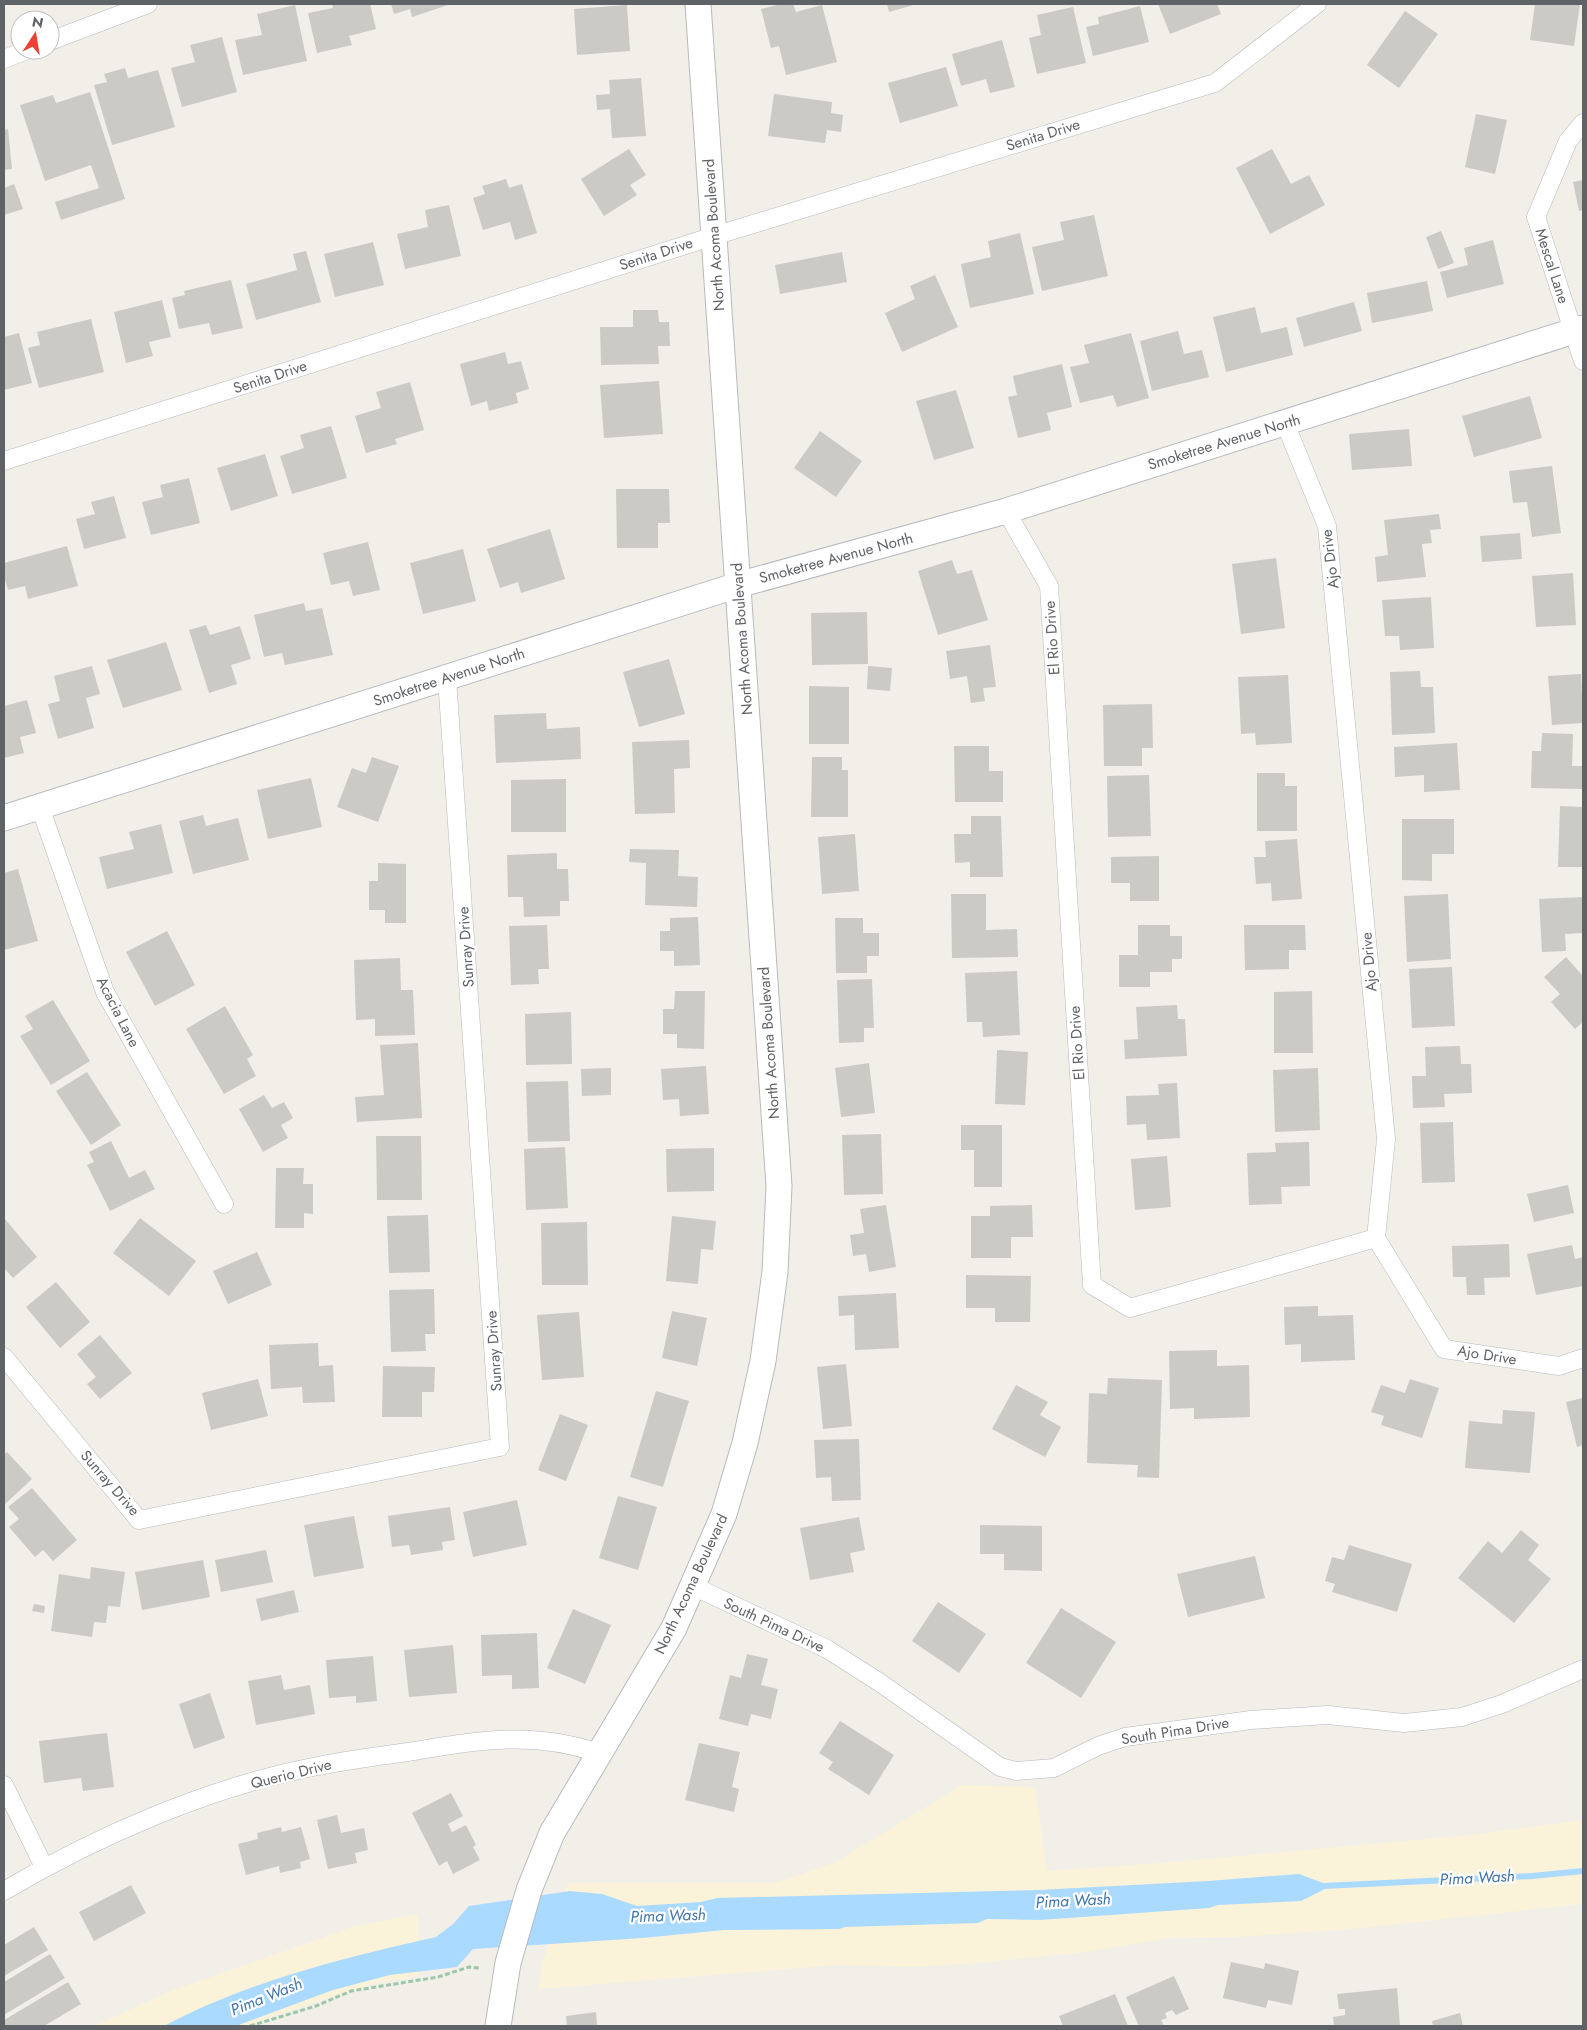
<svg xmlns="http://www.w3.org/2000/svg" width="1587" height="2030" font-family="Jost,sans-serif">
<rect width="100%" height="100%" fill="#f1efe8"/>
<path fill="#fbf3d9" d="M962,1785L1035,1787L1047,1871L1163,1863L1470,1835L1583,1820V1904L1351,1929L1236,1937L1171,1938L1086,1952L977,1963L914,1967L837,1965L539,1989L542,1965L568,1883H775L834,1863Z
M418,1914L419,1976L371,1984L244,2026H94L171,1991L356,1926Z"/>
<path fill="#aadaff" d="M1299,1874L1331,1886L1301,1901L1218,1905L1209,1908L1040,1920L987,1919L978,1923L845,1927L839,1929L724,1930L643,1938L473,1949L457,1967L390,1975L333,1990L236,2026H164C249,1981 343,1958 436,1937L453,1924L469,1906L570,1891L602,1894L637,1906L701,1902L717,1898L1039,1890L1208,1881Z"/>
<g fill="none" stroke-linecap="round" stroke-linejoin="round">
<path stroke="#aadaff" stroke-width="6" d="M1323,1886L1532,1876L1583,1871"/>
</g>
<path fill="#cccac5" d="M332,4H370L376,29L349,36L352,45L317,53L308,13L333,8Z
M391,4H451L412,17L410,9L394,14Z
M781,4H793L796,12L822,5L837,62L786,75L779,46L771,48L761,9Z
M887,4H917L889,12Z
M1158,4H1217L1221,14L1170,34Z
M1535,4H1580L1574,46L1530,40Z
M295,5L307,61L243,75L235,40L262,35L257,14Z
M627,5L630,51L577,55L574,9Z
M1140,6L1149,42L1093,56L1086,27L1099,24L1098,17Z
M1073,7L1086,63L1037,74L1029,38L1041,35L1037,15Z
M1405,11L1438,34L1399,88L1367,65Z
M222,37L237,92L182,107L171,68L195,62L190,45Z
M1002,40L1015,87L990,93L986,79L961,86L952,54Z
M946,67L958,106L900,123L888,83Z
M125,68L128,78L158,70L175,127L112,145L94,85L107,82L104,74Z
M641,78L646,136L612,138L610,109L597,110L596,95L610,94L609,80Z
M90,92L125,199L61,220L55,202L99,188L91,165L45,181L20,105L53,95L56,103Z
M774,94L832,102L831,113L843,115L841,132L827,130L825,143L768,136Z
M1476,114L1507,120L1495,174L1465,167Z
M8,129L12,169L4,170V130Z
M629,149L646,175L630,185L637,195L604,216L581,179Z
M1272,149L1291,184L1309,175L1325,205L1270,234L1236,168Z
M506,179L509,188L522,184L537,233L515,240L510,222L483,230L473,198L485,194L482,186Z
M1583,180V210L1579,211L1573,182Z
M14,184L23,209L4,215V188Z
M449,205L461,256L405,269L397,234L428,227L425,210Z
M1094,215L1108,276L1042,291L1032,247L1064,240L1060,222Z
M1441,231L1454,263L1438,269L1426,237Z
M1020,233L1034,294L970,308L961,264L991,257L988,241Z
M1493,240L1504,284L1447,298L1440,272L1468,265L1464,248Z
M373,242L384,285L335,297L324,254Z
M306,251L321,302L256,320L246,284L297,270L293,254Z
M842,252L847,282L780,294L775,265Z
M935,275L958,327L902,352L885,313L915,299L910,286Z
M231,280L243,328L212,335L209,323L179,329L172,298L185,295L184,291Z
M1427,281L1433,311L1372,323L1367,293Z
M162,300L171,337L149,342L153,356L126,363L114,312Z
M1354,302L1362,331L1304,347L1296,318Z
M1255,307L1261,333L1287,327L1293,355L1226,372L1213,317Z
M633,310H658L659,322H669L670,346H658L659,364L601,365L600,327H633Z
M91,319L104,372L39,388L28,348L40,345L37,332Z
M1178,331L1184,354L1202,350L1209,377L1152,391L1140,341Z
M19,333L32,383L4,390V337Z
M1131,333L1149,398L1117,407L1113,395L1080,403L1070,367L1089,363L1084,345Z
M505,352L508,364L521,361L529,389L516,393L518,403L489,411L487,401L471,406L460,364Z
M1062,364L1072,407L1047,413L1051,430L1018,438L1008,397L1017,395L1013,376Z
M659,381L663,434L604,438L600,385Z
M410,382L424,430L395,439L397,444L366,453L355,416L381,408L376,392Z
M956,390L974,448L934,460L916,401Z
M1530,396L1542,438L1474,457L1462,416Z
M331,426L347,478L292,494L280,456L304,448L300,435Z
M1409,429L1412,466L1352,470L1349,434Z
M820,431L862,461L836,497L794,468Z
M265,454L278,496L231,511L217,468Z
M1552,466L1561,533L1532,537L1527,502L1513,503L1509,471Z
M189,478L200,523L151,535L142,502L163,497L160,485Z
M616,489H669L670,523H658V548H617Z
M114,496L126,538L84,549L76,519L95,514L91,502Z
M1439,514L1441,529L1430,530L1432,543L1422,544L1426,577L1377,582L1375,557L1388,555L1384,520Z
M550,529L565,579L521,593L518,582L500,588L487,549Z
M1520,533L1522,559L1482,562L1480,536Z
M368,542L380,590L353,596L349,581L331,585L323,553Z
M67,546L78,586L28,599L25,586L8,590L4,576V563Z
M463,549L476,601L423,614L410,563Z
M1276,558L1285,628L1241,634L1232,564Z
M952,560L957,574L972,570L988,620L938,635L918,571Z
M1573,573L1576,625L1536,627L1532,576Z
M1431,597L1434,648L1400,650L1399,636H1385L1382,600Z
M304,603L306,611L322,608L333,655L285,665L282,653L264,657L254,615Z
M867,612L868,664L812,665L811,613Z
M206,625L210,635L240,626L251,659L231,665L237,684L209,693L189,630Z
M166,642L182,690L123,708L107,660Z
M990,645L996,687L983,688L985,701L971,703L967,676L950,679L946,651Z
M669,659L685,714L639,727L623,672Z
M92,666L100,694L86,698L94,728L58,739L48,704L60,701L54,676Z
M868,666L892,668L890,691L867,689Z
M1420,671L1421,687H1433L1435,733L1392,735L1390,672Z
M1581,674L1583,723L1552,725L1548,676Z
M1288,675L1292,743L1256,745L1255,733L1241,734L1238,677Z
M809,686L849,687V744H809Z
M27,700L36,733L20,737L24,753L4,758V706Z
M1152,704L1153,748H1142V766H1104L1103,705Z
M546,713L547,729L580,727L581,759L496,763L494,715Z
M1542,733L1573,734L1572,766H1583V789L1531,788L1532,751H1541Z
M689,740L690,768L674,769L675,813L635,814L632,742Z
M1457,743L1460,790L1424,792V775L1395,777L1394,747Z
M954,746H989V771H1003V802H955Z
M372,757L399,766L378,822L337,807L352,768L366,773Z
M812,757H842V770H848V817H811Z
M1257,773H1285V786H1297V831H1257Z
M1149,775L1151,836L1108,837L1107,776Z
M311,778L322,827L268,839L257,790Z
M566,779V832H511V780Z
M1560,806L1583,807V867H1558Z
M203,815L206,826L238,818L249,860L193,874L179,821Z
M971,816H1001L1003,877H970V862L955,863L954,834H971Z
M1402,819H1454V854H1432V881L1402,880Z
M161,824L173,873L107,889L99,857L134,849L129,832Z
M855,834L859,891L822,894L818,837Z
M1297,839L1302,899L1272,901L1271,883L1256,884L1254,857H1266L1265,841Z
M630,849L679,850L678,876L698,877L697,907L645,905L646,863L629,862Z
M557,853V869H568L569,901H560V916L524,917L523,897H508L507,855Z
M1159,856V901H1130V883H1111V857Z
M378,863L406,864V923H385V910H369V881H378Z
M18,869L38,941L4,950V873Z
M951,894H986V930L1017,929L1018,957L952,958Z
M1448,894L1451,959L1407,962L1404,896Z
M1583,897V933L1565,934L1566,951L1542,952L1539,899Z
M698,917L700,965L674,966V951H660V931H670V918Z
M835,918H863V933H879V956H867V973H836Z
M547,925L549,969H538L539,984L511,985L509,926Z
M1138,925H1170V936H1182V959H1172V972H1150V987H1119V955H1138Z
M1244,925H1305L1306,950H1289V969L1245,970Z
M167,931L195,985L155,1006L126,952Z
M1566,957L1583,976V1022L1575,1029L1551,1002L1560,994L1544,977Z
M400,958L401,990H413L415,1035L375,1036V1019L356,1020L354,960Z
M1452,967L1455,1026L1412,1028L1409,969Z
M1017,971L1020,1035L983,1037L982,1022H967L965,973Z
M872,979L874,1028H864V1042L839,1043L837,980Z
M675,991H705L704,1049L677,1048V1034H663V1009H674Z
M1312,991L1313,1053H1274V992Z
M53,1000L90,1061L51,1085L20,1036L33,1029L25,1016Z
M1177,1005L1178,1019H1185L1187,1056L1125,1059L1124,1040L1138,1039L1136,1007Z
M225,1006L253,1055L247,1059L256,1076L224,1094L186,1029Z
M571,1012L572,1064L526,1065L525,1014Z
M418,1043L422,1118L357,1122L355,1097L384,1095L380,1045Z
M1460,1046L1461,1064H1471L1472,1093L1444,1094L1445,1107L1413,1108L1412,1076H1426L1425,1047Z
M997,1050L1028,1052L1025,1105L995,1104Z
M869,1063L875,1113L841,1117L835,1068Z
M706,1066L709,1114L680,1116L679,1099L663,1100L661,1069Z
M611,1068V1095L582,1096L581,1069Z
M1318,1068L1320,1130L1275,1132L1273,1070Z
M87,1072L121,1125L91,1145L56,1091Z
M568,1081L570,1141L528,1142L526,1082Z
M1177,1083L1180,1138L1147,1140L1146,1124L1127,1125L1126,1096L1159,1095L1158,1084Z
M264,1095L272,1108L284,1102L293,1118L281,1125L288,1138L263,1152L239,1109Z
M1453,1122L1455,1182L1422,1183L1420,1123Z
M961,1125H1002V1187H974V1150H961Z
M881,1134L883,1194L844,1195L842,1135Z
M376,1136H421L422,1200H377Z
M111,1141L129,1178L145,1170L155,1189L110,1211L87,1165L94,1162L89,1152Z
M1309,1142L1310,1186L1281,1187L1282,1204L1249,1205L1247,1153L1276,1152L1275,1143Z
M565,1147L568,1208L526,1210L524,1149Z
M714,1148V1191L667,1192L666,1149Z
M1167,1156L1171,1207L1135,1210L1131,1159Z
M276,1168H304L303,1184H313V1214L304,1213V1228H275Z
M1568,1185L1574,1213L1534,1222L1527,1194Z
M886,1205L896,1267L869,1272L866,1254L853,1256L850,1235L864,1233L860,1209Z
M1032,1205L1033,1237H1011V1258H971V1216H990V1206Z
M428,1215L430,1272L389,1273L387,1216Z
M672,1216L716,1221L713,1250L701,1249L698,1284L666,1281Z
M4,1218L37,1257L13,1278L4,1268Z
M140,1218L196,1261L169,1296L113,1253Z
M587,1222L588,1285H542L541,1223Z
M1509,1244L1510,1277L1484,1278L1485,1295H1467L1466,1277H1453L1452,1246Z
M1572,1245L1575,1259L1583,1257V1286L1536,1295L1527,1254Z
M257,1252L272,1285L228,1304L213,1271Z
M966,1275L1031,1276L1030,1322H995V1308H966Z
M56,1282L90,1322L60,1348L26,1307Z
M434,1289L435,1334H425L426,1351L391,1352L389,1290Z
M896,1293L899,1348L855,1350L854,1315L839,1316L838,1296Z
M1318,1306V1316L1353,1315L1355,1360L1301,1362V1344L1285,1345L1284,1307Z
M672,1311L707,1318L697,1366L662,1358Z
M579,1312L584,1377L542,1380L537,1315Z
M100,1335L132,1373L100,1399L87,1384L96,1377L77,1354Z
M318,1343L319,1366L333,1365L335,1402L303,1403L302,1387L271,1389L269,1345Z
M1217,1350V1366L1249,1365L1250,1417L1194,1419V1408L1170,1409L1169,1351Z
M846,1364L852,1426L823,1429L817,1367Z
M383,1366L435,1367L434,1392H422V1417H382Z
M1108,1378L1162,1380L1159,1478L1137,1477L1138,1465L1087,1463L1089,1393L1107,1394Z
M258,1379L268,1416L211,1430L202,1393Z
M1410,1379L1439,1388L1422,1438L1381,1425L1384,1416L1371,1412L1381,1385L1405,1393Z
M1016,1385L1048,1402L1040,1415L1061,1427L1045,1457L992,1429Z
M656,1391L689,1401L663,1487L630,1477Z
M1583,1398V1445L1577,1447L1566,1402Z
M1503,1410L1535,1412L1530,1473L1465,1468L1469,1421L1502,1424Z
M560,1414L588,1425L566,1481L538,1470Z
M859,1439L861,1500L832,1501L831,1477L816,1478L814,1440Z
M7,1452L32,1479L4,1505V1455Z
M32,1488L77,1540L53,1561L43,1550L35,1557L9,1527L19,1519L8,1507Z
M618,1496L657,1507L638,1570L599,1558Z
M517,1500L527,1545L473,1557L463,1512Z
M450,1507L455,1540L442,1542L443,1550L411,1555L409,1545L392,1547L388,1516Z
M354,1516L364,1568L314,1577L304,1525Z
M859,1517L865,1550L850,1553L854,1572L810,1580L800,1528Z
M980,1525L1042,1526V1571L1004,1570V1554H980Z
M1521,1530L1539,1545L1528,1560L1551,1579L1514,1623L1458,1578L1488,1541L1502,1553Z
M1349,1545L1412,1564L1397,1612L1332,1592L1335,1584L1325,1581L1332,1557L1344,1560Z
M266,1550L273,1582L221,1592L215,1560Z
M1255,1556L1265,1598L1188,1617L1177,1574Z
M203,1560L210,1597L142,1610L135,1572Z
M91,1567L125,1572L120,1607L108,1606L106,1623L94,1622L92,1637L51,1631L59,1574L90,1579Z
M294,1590L299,1612L261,1621L256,1599Z
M938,1602L986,1634L959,1673L912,1641Z
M34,1604L45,1606L44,1613L32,1611Z
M1061,1608L1116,1642L1081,1698L1026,1663Z
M573,1609L611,1625L585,1684L547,1668Z
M537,1633L539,1688L512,1689V1675L482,1676L481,1635Z
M453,1645L457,1693L409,1697L404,1650Z
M747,1654L768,1659L761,1685L778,1689L771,1719L751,1714L748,1726L719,1719L730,1675L741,1678Z
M373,1656L377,1701L356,1703V1696L329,1698L326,1660Z
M281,1675L284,1690L310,1685L315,1714L256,1725L248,1681Z
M210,1693L225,1738L194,1749L179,1704Z
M840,1721L894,1755L869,1795L828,1769L833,1762L819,1753Z
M107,1733L114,1787L83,1791L81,1778L44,1783L39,1741Z
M699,1743L740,1752L732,1787L739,1789L734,1812L685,1800Z
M451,1793L463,1816L448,1824L452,1832L466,1825L476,1845L473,1847L480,1860L453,1874L447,1861L439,1866L412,1813Z
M337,1815L341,1833L364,1828L368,1850L355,1853L357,1863L328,1869L317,1820Z
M281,1827L282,1832L301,1827L310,1859L300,1862L301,1868L280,1873L279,1866L246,1875L238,1844L258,1839L257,1833Z
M131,1885L146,1913L94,1941L79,1912Z
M34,1927L48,1950L4,1976V1945Z
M50,1954L65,1978L4,2015V1982Z
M1231,1962L1264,1969L1265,1963L1299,1971L1292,2005L1268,2000L1266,2008L1223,1998Z
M1174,1976L1189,2009L1176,2015L1172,2010L1165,2013L1167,2018L1161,2020L1164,2026H1139L1126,1997Z
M68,1982L81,2004L44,2026H4V2020Z
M1397,1988L1400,2026H1334L1333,2017L1345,2015V2009H1339L1337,1994Z
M1115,1994L1128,2026H1063L1059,2016Z
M596,2012L597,2026H567L566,2016Z
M1460,2013L1463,2026H1433L1432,2021Z"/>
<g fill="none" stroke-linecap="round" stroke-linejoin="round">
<defs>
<path id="street" d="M50,41L148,4
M4,59L27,50
M1583,123L1568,141L1536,217L1583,361
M1285,423L1327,526L1386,1139L1376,1238L1444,1349L1559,1366L1583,1358
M4,461L714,236L1215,83L1317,4
M1006,511L1049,586L1092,1285L1130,1308L1376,1238
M40,807L105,992L224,1204
M4,1357L139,1520L500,1447L447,678
M693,1586L827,1649L879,1682L1000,1767L1016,1771L1054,1768L1098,1746L1125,1737L1251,1720L1328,1715L1404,1723L1462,1717L1502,1704L1583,1669
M4,1785L44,1867
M4,1891C97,1836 211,1786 318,1766C348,1760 378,1756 408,1752C475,1741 532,1730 598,1753"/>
<path id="secondary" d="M4,818L738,585L1006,511L1583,328
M498,2026L508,1963L529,1890L552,1833L674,1628L724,1514L745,1443L763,1361L775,1272L779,1186L698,4"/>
</defs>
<use href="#street" stroke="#b5b8bc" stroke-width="19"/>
<use href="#secondary" stroke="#b6babf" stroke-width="27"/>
<path stroke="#9cc7a9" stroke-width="3" stroke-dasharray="5 2.5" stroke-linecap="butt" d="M250,2026L316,2006L351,1991L438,1977L469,1967L479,1968"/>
<use href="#street" stroke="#fff" stroke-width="18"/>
<use href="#secondary" stroke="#fff" stroke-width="25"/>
</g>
<g text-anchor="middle" stroke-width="4.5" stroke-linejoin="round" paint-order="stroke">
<g font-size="15" fill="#5f6368" stroke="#fff">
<text transform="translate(1043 135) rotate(-17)" y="5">Senita Drive</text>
<text transform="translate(714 235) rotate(-94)" y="5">North Acoma Boulevard</text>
<text transform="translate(656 254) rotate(-18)" y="5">Senita Drive</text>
<text transform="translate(1552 266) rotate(72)" y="5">Mescal Lane</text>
<text transform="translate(270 377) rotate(-18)" y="5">Senita Drive</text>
<text transform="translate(1224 442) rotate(-17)" y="5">Smoketree Avenue North</text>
<text transform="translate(836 558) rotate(-15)" y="5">Smoketree Avenue North</text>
<text transform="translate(1330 559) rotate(-97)" y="5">Ajo Drive</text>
<text transform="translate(1052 638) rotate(-94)" y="5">El Rio Drive</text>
<text transform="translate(742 639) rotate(-94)" y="5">North Acoma Boulevard</text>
<text transform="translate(449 677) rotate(-18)" y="5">Smoketree Avenue North</text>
<text transform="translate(466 947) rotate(-94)" y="5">Sunray Drive</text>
<text transform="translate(1369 962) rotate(-95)" y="5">Ajo Drive</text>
<text transform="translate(118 1012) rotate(63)" y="5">Acacia Lane</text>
<text transform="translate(769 1043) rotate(-94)" y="5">North Acoma Boulevard</text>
<text transform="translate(1077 1043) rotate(-94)" y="5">El Rio Drive</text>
<text transform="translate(494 1351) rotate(-94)" y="5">Sunray Drive</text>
<text transform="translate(1487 1355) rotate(9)" y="5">Ajo Drive</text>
<text transform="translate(110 1483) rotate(49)" y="5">Sunray Drive</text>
<text transform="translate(691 1584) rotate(-65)" y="5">North Acoma Boulevard</text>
<text transform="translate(774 1625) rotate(25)" y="5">South Pima Drive</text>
<text transform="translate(1175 1731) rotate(-9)" y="5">South Pima Drive</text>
<text transform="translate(291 1774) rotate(-14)" y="5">Querio Drive</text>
</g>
<g font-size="16" font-style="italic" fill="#4174aa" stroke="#fff">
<text transform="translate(1477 1877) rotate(-3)" y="6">Pima Wash</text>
<text transform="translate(1073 1900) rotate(-3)" y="6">Pima Wash</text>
<text transform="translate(668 1915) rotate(-2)" y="6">Pima Wash</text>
<text transform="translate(266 1996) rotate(-22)" y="6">Pima Wash</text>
</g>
</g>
<rect width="1587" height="2030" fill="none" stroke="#5f6368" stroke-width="10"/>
<g transform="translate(35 35) rotate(12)"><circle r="24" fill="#ffffff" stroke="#bfc1c3"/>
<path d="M0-4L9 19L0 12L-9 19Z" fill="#ea4335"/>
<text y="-8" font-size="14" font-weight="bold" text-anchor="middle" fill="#5f6368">N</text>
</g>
</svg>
